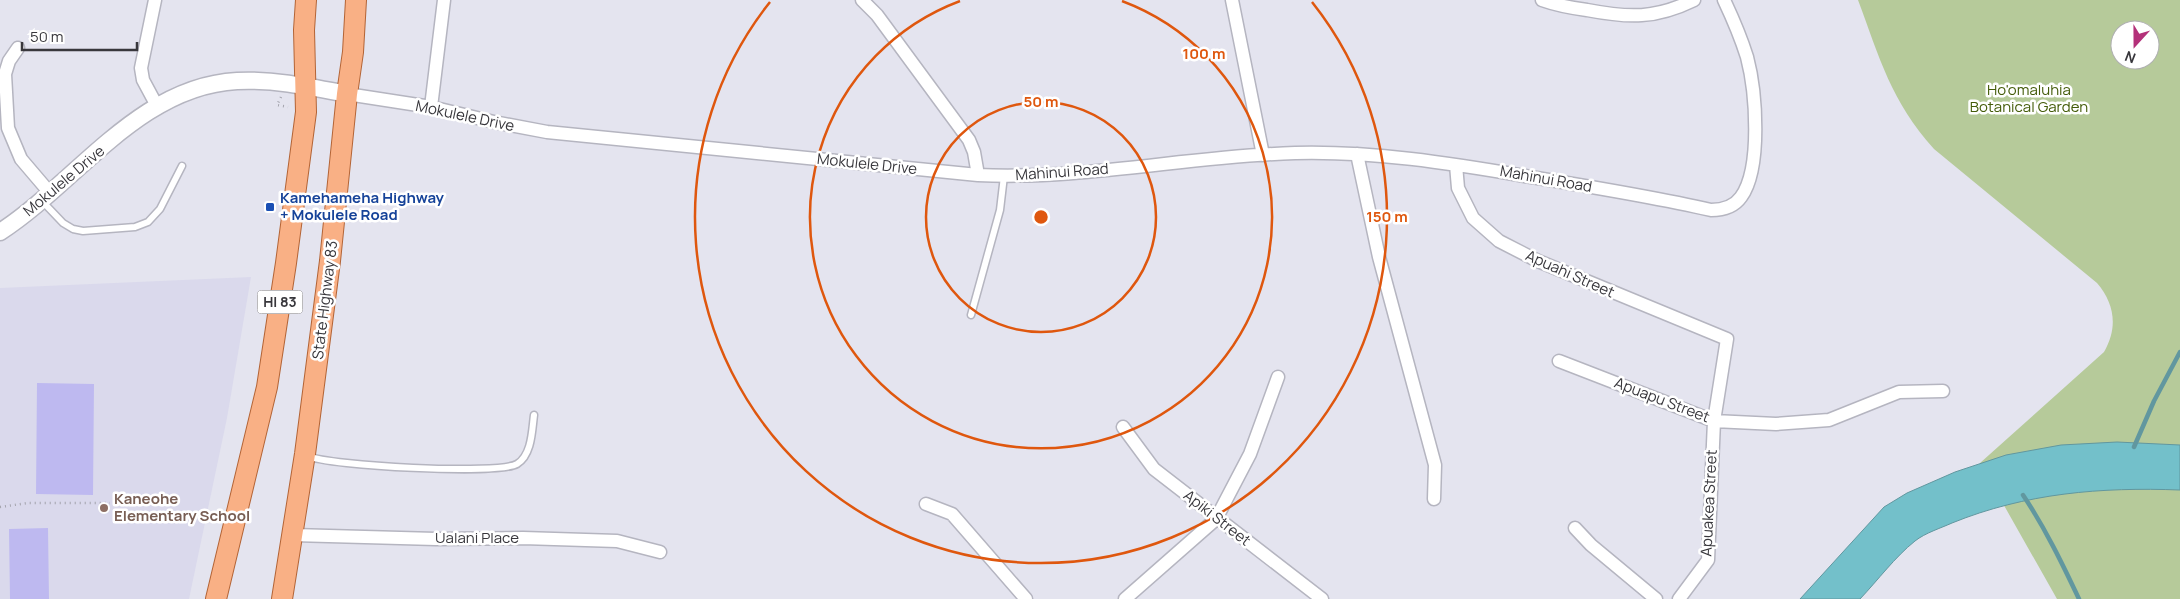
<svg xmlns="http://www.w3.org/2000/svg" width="2180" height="599" font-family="Manrope,sans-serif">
<rect width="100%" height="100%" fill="#e4e4ef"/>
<path fill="#dad9ec" d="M251,277L227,418L189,599H0V288Z"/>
<path fill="#b6ca9a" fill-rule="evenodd" d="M1858,0H2180V599H2057L1980,463L2104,352C2118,328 2115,304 2097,283L1934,149C1891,101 1880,59 1858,0ZM2120,30H2150V60H2120Z"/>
<path fill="#73c0ca" stroke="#61979f" d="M2117,442L2180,445V490C2101,487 2026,493 1952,523C1941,528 1925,533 1915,541C1895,557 1878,580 1860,599H1800L1884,507L1907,493L1955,472L2006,455L2061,445Z"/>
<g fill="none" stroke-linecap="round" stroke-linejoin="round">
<path stroke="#61979f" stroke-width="4.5" d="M2134,447L2154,401L2180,352
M2023,495C2045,528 2062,563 2079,599"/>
</g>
<path fill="#beb9f0" d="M37,383L94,384L93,495L36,494Z
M48,528L49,599H10L9,529Z"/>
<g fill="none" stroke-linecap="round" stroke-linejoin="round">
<defs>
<path id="service" d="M42,201L63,223L73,229L83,231L135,227L148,222L160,209L182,166
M971,315L1000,210L1004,176
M308,456C329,466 498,475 517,464C532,455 532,430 534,415"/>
<path id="minor" d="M155,0L141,68L143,80L157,106
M862,0L877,15L969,140L974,152L978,175C1084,180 1190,156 1295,153C1373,151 1449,163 1525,176C1587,186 1650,196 1711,210C1723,210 1734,207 1741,197C1762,168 1756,91 1747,57C1741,38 1733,19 1724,0
M1232,0L1263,155
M1542,0C1556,5 1572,8 1587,10C1629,18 1655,19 1694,0
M18,48L9,61L5,74L8,128L21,159L50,193
M347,94L431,107L494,122L547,132L978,175
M431,107L444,0
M1357,154L1379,257L1435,465L1434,499
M1456,165L1458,188L1473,218L1499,241L1538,261L1727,339L1714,421L1708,560L1679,599
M1559,361L1714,421L1776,424L1829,420L1899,392L1943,391
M1123,427L1154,469L1322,599
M926,504L952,514L1026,599
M1575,528L1591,545L1656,599
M293,535L436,539L523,538L617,541L660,552
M1125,599L1216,519L1250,454L1278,377"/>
<path id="tertiary" d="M0,232C77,182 139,86 237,81C274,79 311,87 347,94"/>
<path id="primary" d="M216,599L267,387L286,263L306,112L304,30L306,0
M282,599L305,454L330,261L347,94L353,52L356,0"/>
</defs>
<use href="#service" stroke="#b5b5c0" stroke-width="9"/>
<use href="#minor" stroke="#b5b5c0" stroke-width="15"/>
<use href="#tertiary" stroke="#b5b5c0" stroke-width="19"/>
<use href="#primary" stroke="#b36436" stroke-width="22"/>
<path stroke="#a4a4ad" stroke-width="2.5" stroke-dasharray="1 4" stroke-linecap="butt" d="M281,97L277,105L288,107
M0,507L28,503H110"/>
<use href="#service" stroke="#fff" stroke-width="6"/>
<use href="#minor" stroke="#fff" stroke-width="12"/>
<use href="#tertiary" stroke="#fff" stroke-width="16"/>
<use href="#primary" stroke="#f9b085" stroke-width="20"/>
</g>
<g fill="none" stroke="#df570e" stroke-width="2.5">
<circle cx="1041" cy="217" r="115"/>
<path d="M1122 1A231 231 0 1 1 960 1"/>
<path d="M1312 2A346 346 0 1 1 770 2"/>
</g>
<rect fill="#1a4fb4" stroke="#fff" stroke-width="2" x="265" y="202" width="10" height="10" rx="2.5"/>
<circle fill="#8d6e63" stroke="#fff" stroke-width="2" cx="104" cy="508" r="5"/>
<g text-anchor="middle" stroke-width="5" stroke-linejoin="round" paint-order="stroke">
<rect fill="#fff" stroke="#747376" stroke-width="1" x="257.5" y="290.5" width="45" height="23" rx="4"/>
<g font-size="14" font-weight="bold" fill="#38373c">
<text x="280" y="307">HI 83</text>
</g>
<g font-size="15" fill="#445c09" stroke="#fff">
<text x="2029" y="95">Ho'omaluhia<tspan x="2029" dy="17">Botanical Garden</tspan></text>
</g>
<g font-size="15" fill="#38373c" stroke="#fff">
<text transform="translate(465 116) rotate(12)" y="5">Mokulele Drive</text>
<text transform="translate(867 164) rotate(6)" y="5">Mokulele Drive</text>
<text transform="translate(1062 172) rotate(-4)" y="5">Mahinui Road</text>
<text transform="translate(1546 179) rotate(10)" y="5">Mahinui Road</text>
<text transform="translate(64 181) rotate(-40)" y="5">Mokulele Drive</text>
<text transform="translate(1570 274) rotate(24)" y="5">Apuahi Street</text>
<text transform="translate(325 300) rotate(-83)" y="5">State Highway 83</text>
<text transform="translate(1662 400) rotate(21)" y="5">Apuapu Street</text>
<text transform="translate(1709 503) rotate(-87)" y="5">Apuakea Street</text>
<text transform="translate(1217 518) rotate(38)" y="5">Apiki Street</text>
<text x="477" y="543">Ualani Place</text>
</g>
<g font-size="15" font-weight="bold" fill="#164399" stroke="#fff" text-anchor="start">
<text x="280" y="203">Kamehameha Highway<tspan x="280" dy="17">+ Mokulele Road</tspan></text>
</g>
<g font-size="15" font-weight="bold" fill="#785e54" stroke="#fff" text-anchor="start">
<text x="114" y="504">Kaneohe<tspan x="114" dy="17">Elementary School</tspan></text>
</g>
</g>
<circle cx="1041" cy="217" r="8" fill="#df570e" stroke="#fff" stroke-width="2.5"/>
<g font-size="15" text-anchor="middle" font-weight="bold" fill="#df570e" stroke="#fff" stroke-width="5" stroke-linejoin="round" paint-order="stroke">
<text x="1204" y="59">100 m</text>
<text x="1041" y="107">50 m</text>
<text x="1387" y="222">150 m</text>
</g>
<g transform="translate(2135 45) rotate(201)"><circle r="24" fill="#ffffff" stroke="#afafb1"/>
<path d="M0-4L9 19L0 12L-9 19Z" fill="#b4317a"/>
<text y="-8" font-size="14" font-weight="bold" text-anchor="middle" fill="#38373c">N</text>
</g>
<path d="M22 42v8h115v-8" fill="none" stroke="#38373c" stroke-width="2.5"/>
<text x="30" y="42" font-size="15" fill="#38373c" stroke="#ffffff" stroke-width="4" paint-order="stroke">50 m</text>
</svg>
